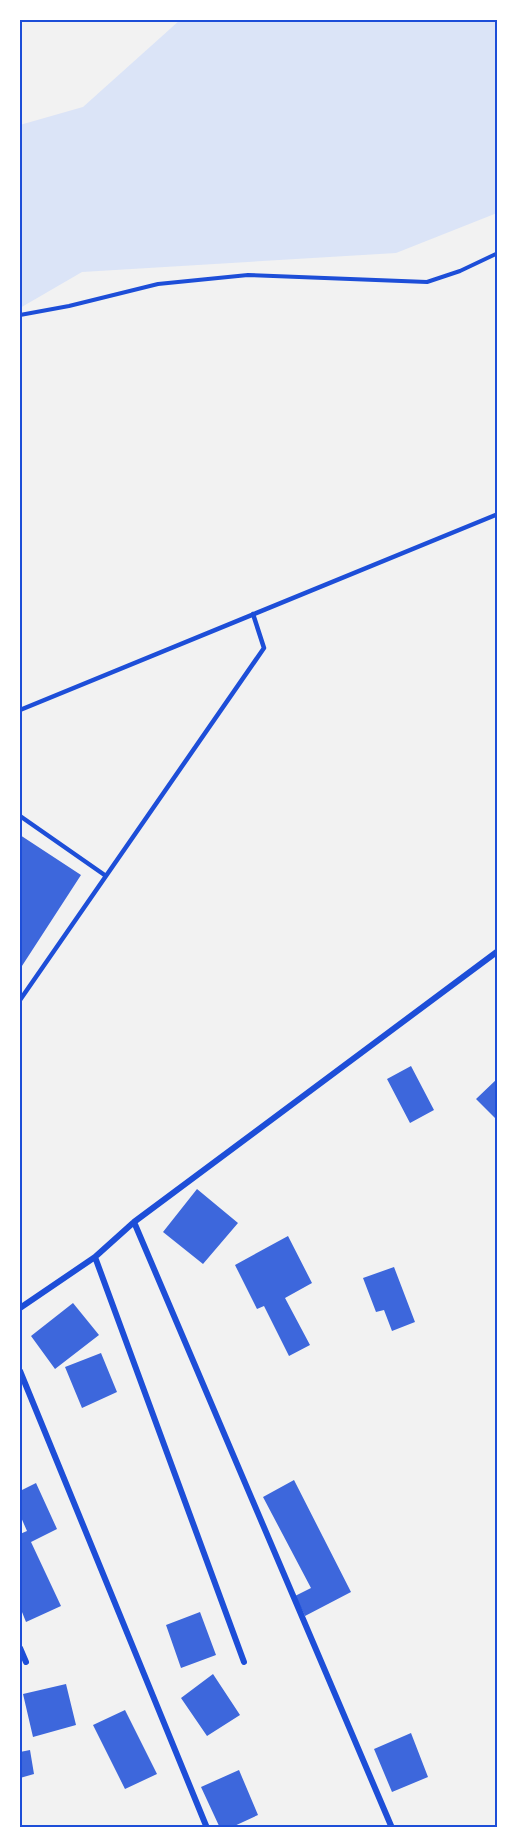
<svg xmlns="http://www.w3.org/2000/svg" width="517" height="1847" font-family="Figtree,sans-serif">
<rect width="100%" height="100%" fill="#f2f2f2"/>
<path fill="#dbe4f7" d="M180,20H497V213L396,253L82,272L20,308V125L83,107Z"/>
<path fill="#3d67dc" d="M20,835L81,875L20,969Z
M411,1066L434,1110L410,1123L387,1079Z
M498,1078V1121L476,1099Z
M197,1189L238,1223L203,1264L163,1232Z
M288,1236L312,1283L285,1298L310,1345L289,1356L264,1306L257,1309L235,1265Z
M394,1267L415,1322L392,1331L384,1310L376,1312L363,1278Z
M73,1303L99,1335L55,1369L31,1336Z
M101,1353L117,1392L82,1408L65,1367Z
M294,1480L351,1592L305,1616L295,1596L311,1588L263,1497Z
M36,1483L57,1529L31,1542L61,1606L26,1622L20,1607V1534L27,1531L20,1515V1491Z
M200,1612L216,1655L181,1668L166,1625Z
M213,1674L240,1715L207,1736L181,1698Z
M66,1684L76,1725L33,1737L23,1694Z
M125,1710L157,1774L125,1789L93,1725Z
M411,1733L428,1777L392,1792L374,1749Z
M30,1750L34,1774L20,1778V1752Z
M239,1770L258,1815L230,1828H220L201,1787Z"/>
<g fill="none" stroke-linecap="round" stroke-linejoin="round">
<path stroke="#1d4ed8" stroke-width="4" d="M20,315L69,306L158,284L248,275L427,282L460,271L498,253"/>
<path stroke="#1d4ed8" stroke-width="4.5" d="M20,710L498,514
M20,816L106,876
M20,1000L264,648L253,614"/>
<path stroke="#1d4ed8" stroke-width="6" d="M134,1222L392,1828
M95,1257L244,1662
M20,1308L95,1257L134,1222L498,951
M20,1371L207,1828
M20,1648L26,1662"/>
</g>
<rect width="517" height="1847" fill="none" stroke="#ffffff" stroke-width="42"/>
<rect x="21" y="21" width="475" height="1805" fill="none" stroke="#1d4ed8" stroke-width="2"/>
</svg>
